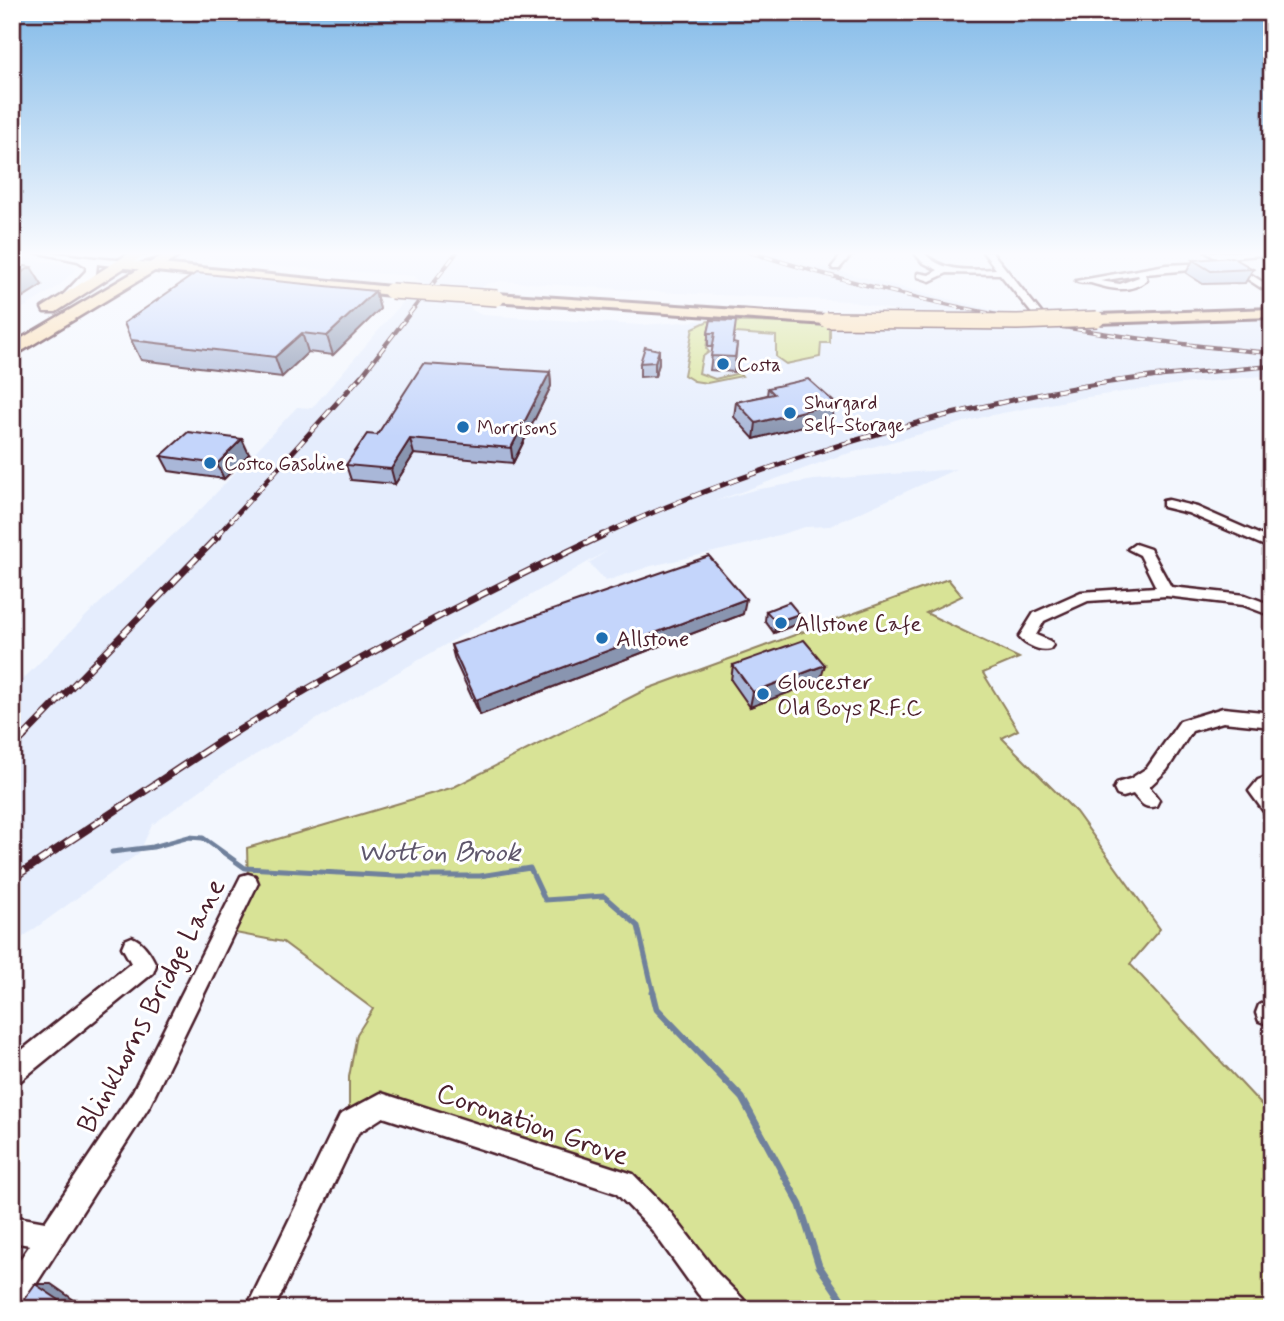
<svg xmlns="http://www.w3.org/2000/svg" width="1284" height="1321" font-family="Mynerve,sans-serif">
<rect width="100%" height="100%" fill="#f3f7fe"/>
<filter id="ink" filterUnits="userSpaceOnUse"><feTurbulence type="fractalNoise" baseFrequency=".0143" numOctaves="2"/><feDisplacementMap in="SourceGraphic" scale="14" xChannelSelector="R" yChannelSelector="G"/><feConvolveMatrix kernelMatrix="1 2 1 2 8 2 1 2 1" color-interpolation-filters="sRGB"/></filter>
<g filter="url(#ink)">
<path fill="#e5edfd" fill-rule="evenodd" d="M205,252H771L813,267L819,266L1000,312L1069,324L1272,320V375L1172,385L1081,398L987,416L839,456L716,501L754,490L814,480L956,469L830,526L805,527L749,544L651,566L606,581L589,563L607,551L224,773L152,825L139,853L12,945V690L88,614L203,507L297,407L312,408L420,282L414,276L245,264L216,260ZM501,281L676,293L848,301L911,314L899,326L711,320L641,325L482,315L472,310L470,305L486,284Z
M12,257L70,265L76,269L59,286L12,315Z"/>
<path fill="#d8e396" stroke="#918160" stroke-width="2" d="M708,321L830,324V343H821L820,357L786,364L776,357V336L709,331L706,348L709,352L702,357L699,373L715,379L739,373L742,376L707,383L694,381L684,375L693,328Z
M948,579L962,596L926,613L1019,658L983,673L1018,730L1002,738L1076,812L1160,929L1130,964L1272,1116V1309H733L624,1183L381,1105L349,1124V1077L357,1034L373,1009L283,942L225,931L248,883L247,848L454,787L647,689Z"/>
<g fill="none" stroke-linecap="round" stroke-linejoin="round">
<path stroke="#70819c" stroke-width="5" d="M112,852L153,847L189,837L203,838L245,868L395,876H480L530,868L545,900L604,896L638,926L654,995"/>
<path stroke="#70819c" stroke-width="7" d="M653,993L657,1009L742,1098L800,1205L819,1266L848,1309"/>
<defs>
<path id="street" d="M844,252H859L850,256L839,269H833L832,267Z
M914,252H923C942,273 970,270 996,269L983,252H992L1042,314L1034,316L1000,274L947,273L930,281L918,277V273L929,275L938,270L922,262Z
M1206,252H1264L1260,255L1225,258L1272,288V295Z
M1210,263L1214,266L1213,268L1145,274L1147,280C1129,294 1111,289 1091,283C1086,282 1081,284 1076,281L1166,265ZM1138,275L1139,277L1120,284L1100,281Z
M1168,500L1197,507L1272,540V549L1188,513L1163,507V501Z
M1135,544L1150,549L1171,587L1245,595L1272,605V616L1243,605L1166,596L1088,601L1044,621L1036,635L1050,641L1053,645L1050,649C1041,652 1025,645 1019,637L1034,613L1081,592L1156,587L1140,555L1128,549Z
M1223,708L1272,713V727L1223,722L1192,731L1167,770L1149,787L1159,800L1156,806C1145,810 1140,802 1133,794L1123,797L1117,795L1114,789L1117,783L1130,779L1147,768L1180,721Z
M1272,775V791H1270L1272,815L1265,813L1249,791L1258,780Z
M248,874L255,876L258,883L149,1107L22,1306L12,1309V1271L30,1245L12,1242V1216L45,1222L133,1091L241,876Z
M132,937C143,941 151,954 156,965L153,973L20,1081L12,1085V1058L131,963L122,947L125,940Z
M1272,998V1022L1267,1024L1259,1021L1256,1013L1259,1005Z
M381,1093L633,1174L670,1212L718,1274L743,1299L747,1309H713L698,1294L652,1230L616,1193L383,1117L358,1133L274,1309H246L340,1115Z"/>
<path id="secondary" d="M35,252C63,252 90,259 118,260C134,261 154,252 173,252L121,267L97,264L96,274L69,299L63,295L86,271V266L78,261Z"/>
<path id="primary" d="M121,260L391,287L398,291L391,295L116,267V261Z
M497,294L827,316L834,320L827,324L492,301L490,298Z
M1272,309V317L1097,323L1090,319L1097,315Z"/>
<path id="highway" d="M131,252H149L56,312H44L42,308Z
M168,252H186L12,357V344Z"/>
</defs>
<use href="#street" stroke="#4a1f2b" stroke-width="5"/>
<use href="#secondary" stroke="#4a1f2b" stroke-width="5"/>
<use href="#primary" stroke="#4a1f2b" stroke-width="6"/>
<use href="#highway" stroke="#4a1f2b" stroke-width="5"/>
<use href="#street" fill="#fff" fill-rule="evenodd"/>
<use href="#secondary" fill="#fff" fill-rule="evenodd"/>
<use href="#primary" fill="#fcdcac" fill-rule="evenodd"/>
<use href="#highway" fill="#fcdcac" fill-rule="evenodd"/>
<defs>
<path id="rail-far3" d="M750,252C921,306 1093,338 1272,353
M360,378L457,252
M1140,378L1272,366"/>
<path id="rail-far2" d="M217,536L361,376
M600,536C707,486 821,448 935,418C1009,400 1084,383 1160,376"/>
<path id="rail-far1" d="M22,738L219,535
M226,738C348,662 474,596 603,535"/>
<path id="rail" d="M12,748L24,736
M12,879L228,736"/>
</defs>
<use href="#rail-far3" stroke="#4a1f2b" stroke-width="4.5"/>
<use href="#rail-far2" stroke="#4a1f2b" stroke-width="5"/>
<use href="#rail-far1" stroke="#4a1f2b" stroke-width="7"/>
<use href="#rail" stroke="#4a1f2b" stroke-width="8"/>
<use href="#rail-far3" stroke="#fff" stroke-width="2.5" stroke-dasharray="8" stroke-linecap="butt"/>
<use href="#rail-far2" stroke="#fff" stroke-width="3.5" stroke-dasharray="10" stroke-linecap="butt"/>
<use href="#rail-far1" stroke="#fff" stroke-width="4.5" stroke-dasharray="12" stroke-linecap="butt"/>
<use href="#rail" stroke="#fff" stroke-width="5" stroke-dasharray="16" stroke-linecap="butt"/>
<defs>
<path id="primary-bridge" d="M391,291L497,298
M827,320L1017,322L1097,319"/>
</defs>
<use href="#primary-bridge" stroke="#4a1f2b" stroke-width="18" stroke-linecap="butt"/>
<use href="#primary-bridge" stroke="#fcdcac" stroke-width="15"/>
</g>
<path fill="#a9b7d8" stroke="#4a1f2b" stroke-width="2" d="M1193,260L1253,269L1245,283L1203,284L1186,273Z
M12,264L42,285L23,297L14,295L12,296Z
M375,291L380,309L333,355L308,352L282,377L141,360L131,340Z
M711,320L733,344H737L734,372L710,370L713,347H708V333Z
M659,350V364L655,376L640,377V363Z
M550,372L551,386L513,463L414,454L395,484L351,480L346,465L377,435Z
M768,388L835,403L832,418L754,439L734,417L736,402L767,395Z
M249,454L224,479L169,471L161,456Z
M766,611L797,624L774,633L765,621Z
M743,614L480,715L455,661L451,645Z
M733,665L820,681L750,707L731,680Z"/>
<path fill="#8995b0" stroke="#4a1f2b" stroke-width="2" d="M31,267L42,285L23,297L12,279V277Z
M375,291L380,309L333,355L327,336Z
M302,333L308,352L282,377L275,357Z
M659,350V364L655,376V362Z
M550,372L551,386L513,463L511,448Z
M835,403L832,418L754,439L756,423Z
M242,439L249,454L224,479L217,464Z
M410,439L414,454L395,484L391,469Z
M746,599L743,614L480,715L476,700Z
M799,614L797,624L774,633L776,622Z
M825,665L820,681L750,707L753,692Z
M35,1284H51L74,1300L68,1309H53Z"/>
<path fill="#c4d5fb" stroke="#4a1f2b" stroke-width="2" d="M1232,257L1253,269L1211,271L1193,260Z
M12,264L31,267L12,278Z
M196,273L375,291L327,336L302,333L275,357L131,340L124,323Z
M711,320L736,321L733,343L737,344L735,357L711,356L715,333H708Z
M645,347L659,350L655,362L640,363Z
M423,364L550,372L511,448L410,439L391,469L346,465L367,434L377,435Z
M808,379L835,403L756,423L736,402L774,394L768,388Z
M188,432L242,439L217,464L161,456Z
M709,556L746,599L476,700L451,645Z
M789,602L799,614L776,622L766,611Z
M804,640L825,665L753,692L733,665Z
M35,1284L59,1300L53,1309H17Z"/>
</g>
<linearGradient id="sky" x2="0" y2="1"><stop stop-color="#82bae8"/><stop offset="0.58" stop-color="#fafbff"/><stop offset="1" stop-color="#fafbff" stop-opacity="0"/></linearGradient>
<rect width="1284" height="437" fill="url(#sky)"/>
<g fill="#1f6fb2" stroke="#fff" stroke-width="2.5">
<circle cx="723" cy="364" r="7"/>
<circle cx="790" cy="413" r="7"/>
<circle cx="463" cy="427" r="7"/>
<circle cx="210" cy="463" r="7"/>
<circle cx="781" cy="623" r="7"/>
<circle cx="602" cy="638" r="7"/>
<circle cx="763" cy="694" r="7"/>
</g>
<g text-anchor="middle" stroke-width="6" stroke-linejoin="round" paint-order="stroke">
<g font-size="19" fill="#4a1f2b" stroke="#fff" text-anchor="start">
<text x="737" y="371">Costa</text>
<text x="804" y="409">Shurgard<tspan x="804" dy="22">Self-Storage</tspan></text>
<text x="477" y="434">Morrisons</text>
<text x="224" y="470">Costco Gasoline</text>
</g>
<g font-size="23" fill="#4a1f2b" stroke="#fff" text-anchor="start">
<text x="795" y="631">Allstone Cafe</text>
<text x="616" y="646">Allstone</text>
<text x="777" y="689">Gloucester<tspan x="777" dy="26">Old Boys R.F.C</tspan></text>
</g>
<g font-size="28" font-style="italic" fill="#60586d" stroke="#fff">
<text x="439" y="861">Wotton Brook</text>
</g>
<g font-size="28" fill="#4a1f2b" stroke="#fff">
<text transform="translate(150 1005) rotate(-62)" y="10">Blinkhorns Bridge Lane</text>
<text transform="translate(533 1123) rotate(19)" y="10">Coronation Grove</text>
</g>
</g>
<rect width="1284" height="1321" fill="none" stroke="#fff" stroke-width="42"/>
<rect x="21" y="21" width="1242" height="1279" fill="none" stroke="#4a1f2b" stroke-width="2.5" filter="url(#ink)"/>
</svg>
